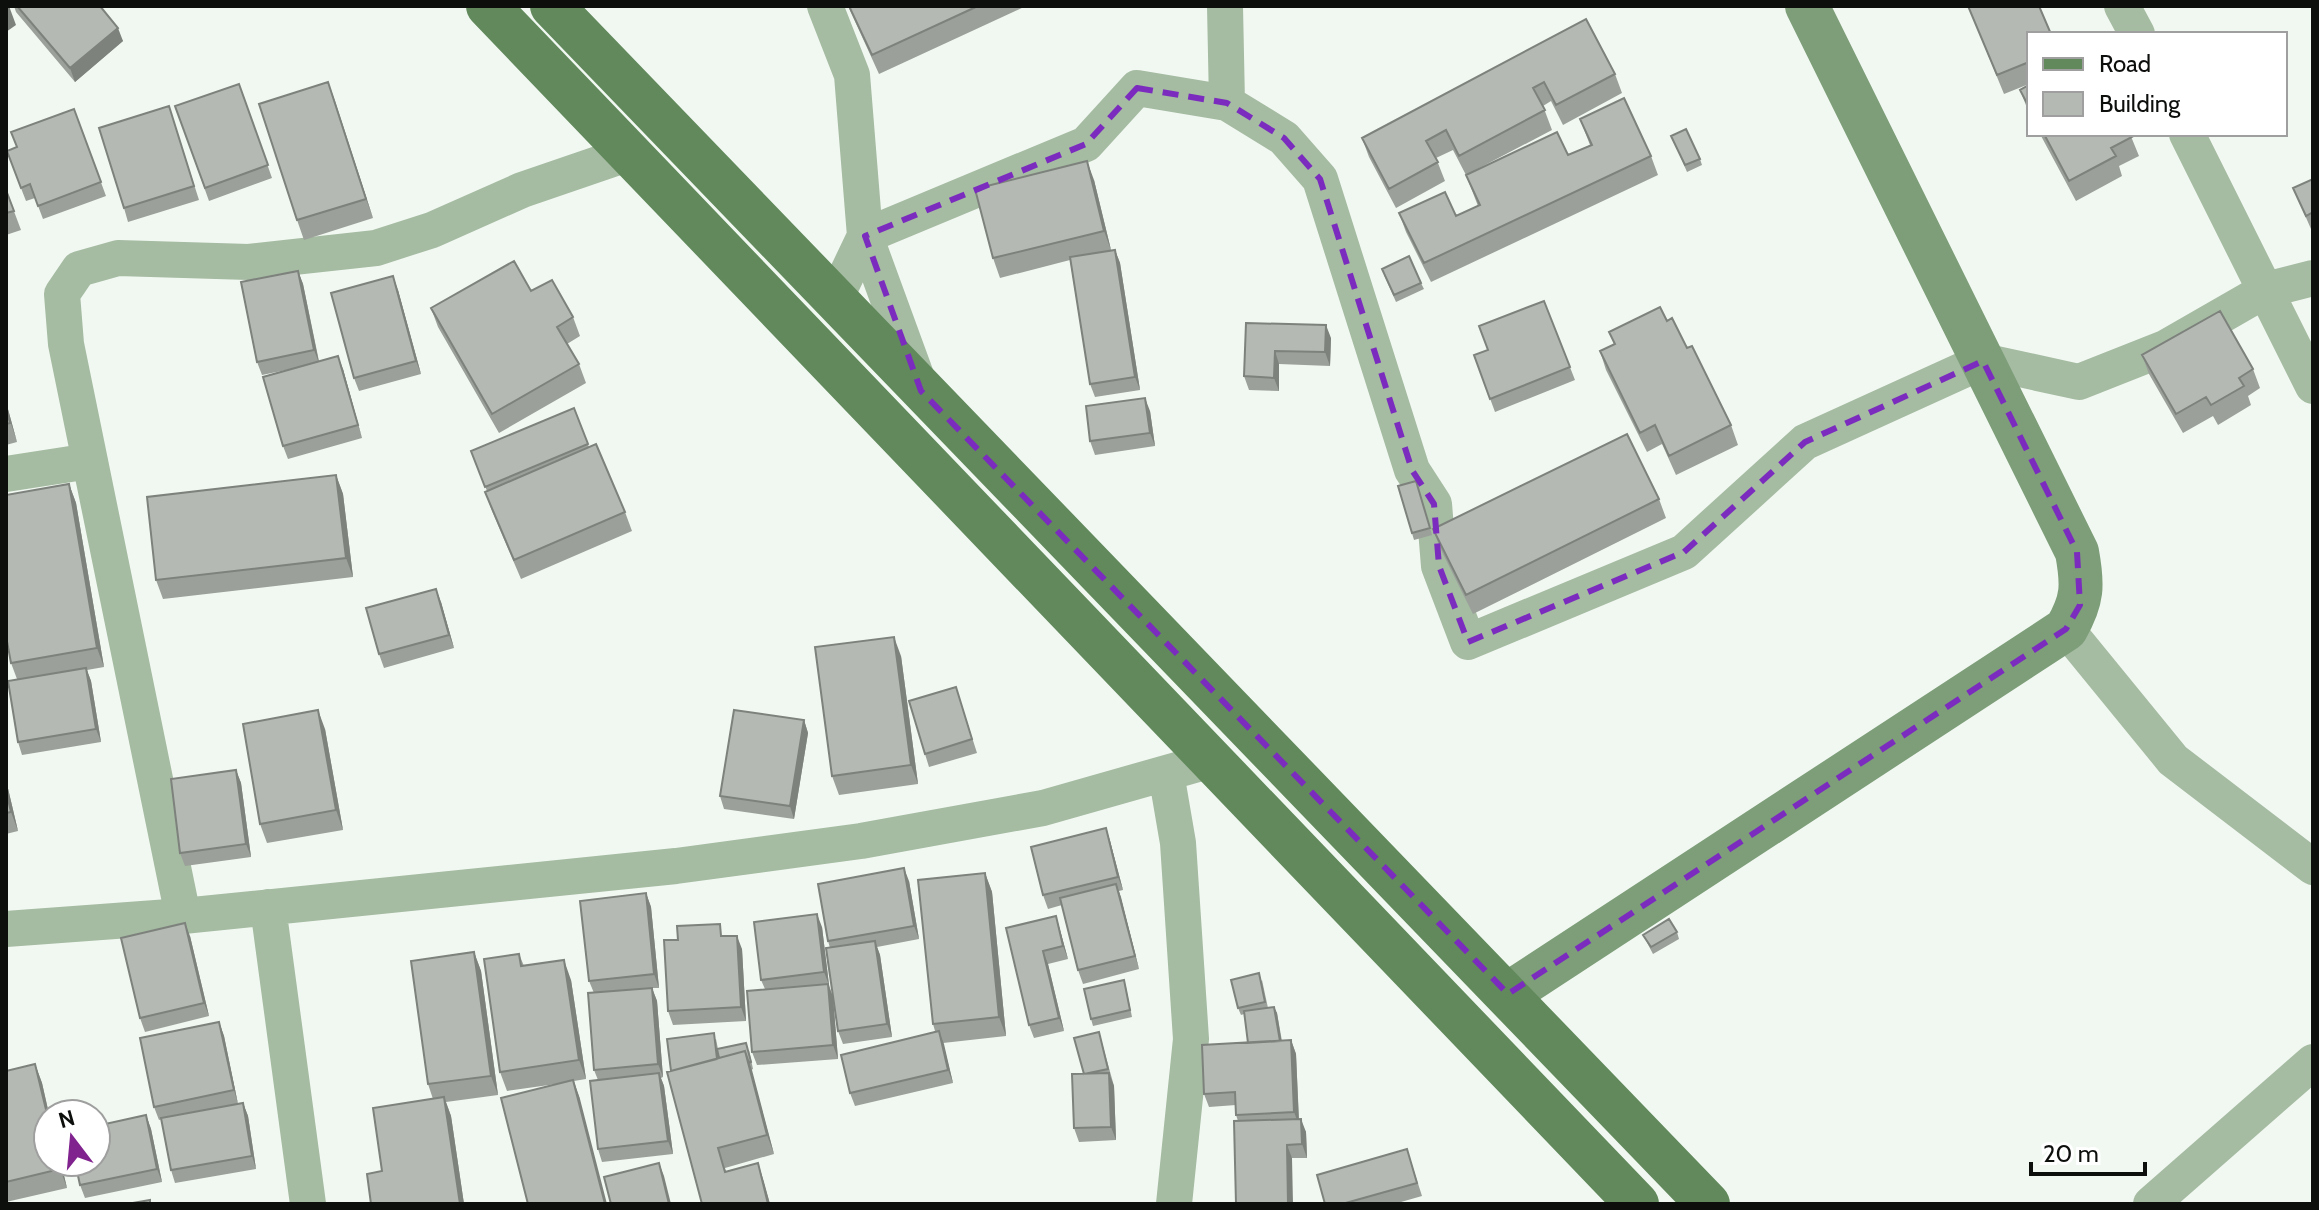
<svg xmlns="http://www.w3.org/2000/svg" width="2319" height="1210" font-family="Cabin,sans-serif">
<rect width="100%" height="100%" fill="#f1f8f1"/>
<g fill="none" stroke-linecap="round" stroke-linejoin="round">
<path stroke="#a5bba2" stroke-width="36" d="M825,6L852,75L865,236L918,381
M2122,6L2137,34
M1227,103L1284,138L1320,179L1412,470L1434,504L1439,566L1468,642L1684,552L1805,442L1983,361L2079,382L2165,348L2266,290L2313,278
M2187,134L2313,386
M834,301L865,236L1086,144L1137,88L1227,103L1225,6
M6,474L90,461
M2066,629L2173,760L2313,867
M1166,773L1178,843L1191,1039L1174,1204
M268,907L308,1204
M183,916L66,344L62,294L79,269L118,258L249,262L376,248L432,230L522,190L630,153
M6,929L183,916L676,866L861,841L1043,808L1212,760
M2151,1204L2313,1062"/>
<path stroke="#7d9e79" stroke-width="44" d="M1508,994L2066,629C2083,600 2083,585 2077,552L1807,6"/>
<path stroke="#61895c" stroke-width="44" d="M488,6L1637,1204
M552,6L1708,1204"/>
</g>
<path fill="#9ba09a" d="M14,6H100L123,41L75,82L16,12Z
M848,6H1026L879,74Z
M1968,6H2039L2029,34V84L2004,94Z
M1586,19L1615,74L1622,93L1563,125L1551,101L1543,106L1552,130L1466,175L1453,150L1436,158L1445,181L1396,208L1369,157L1362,138Z
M328,82L373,218L304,240L297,220Z
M239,84L272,178L209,201L175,106Z
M2029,85V113L2020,90Z
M169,106L199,200L128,222L124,208Z
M74,109L106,196L43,219L35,198L26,201L12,165L16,147Z
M1580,119L1651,156L1658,175L1431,282L1406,232L1399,213L1456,216L1478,206L1466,175L1568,155L1590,145Z
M2040,134H2130L2139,156L2119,166L2122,176L2076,201Z
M1674,142L1700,159L1702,165L1687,172Z
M2313,179V228L2311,229L2293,188Z
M1094,180L1111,250H1115L1120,263L1140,390L1095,397L1090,384L1070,260L1000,278L993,258Z
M6,190L21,230L6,235Z
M298,271L303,284L319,361L343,369L362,438L288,459L283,446L291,369L262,375L257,362Z
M1384,275L1421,283L1424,289L1396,302Z
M398,290L421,374L359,391L354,378Z
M531,291L573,317L580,336L567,344L579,364L586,383L499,433L438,327L431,308Z
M1544,301L1575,380L1495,412L1474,355L1488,350Z
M1667,321L1687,348L1731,425L1738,445L1676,475L1662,444L1647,452L1606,370L1600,351L1614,344L1609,332Z
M1246,323L1331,338L1330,366L1279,364V391L1249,390L1244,376Z
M2142,355L2253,369L2260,388L2248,396L2251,405L2218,425L2213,416L2183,433L2149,374Z
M6,402L17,442L6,445Z
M574,408L589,447L625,512L632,531L521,579L492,511L485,492L487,491L471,451Z
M1150,411L1155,446L1095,455L1090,441Z
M336,475L343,494L353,577L163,599L156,580Z
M1416,481L1432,535L1414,540L1398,486Z
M69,484L76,503L104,667L87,670L91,681L101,742L22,755L18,742L17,679L11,663Z
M1659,499L1666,518L1473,614L1440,548L1433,529Z
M441,602L454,648L384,668L379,654Z
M901,656L918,784L839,795L832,776Z
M956,687L977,753L929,767L925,754Z
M804,720L808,733L794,819L724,809L720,796Z
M325,729L343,830L267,843L260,824Z
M236,770L241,783L251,857L185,866L180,853Z
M6,780L18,831L6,834Z
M1106,828L1110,841L1123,890L1119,891L1139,969L1083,984L1078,970L1062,905L1048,909L1043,895Z
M985,873L992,892L1006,1036L943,1043L953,1083L855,1106L850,1093L935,1031L933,1024Z
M909,881L919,939L877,947L880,955L892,1037L843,1044L838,1031L830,948L828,941Z
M646,893L651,907L659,988H652L657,1001L663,1077L661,1078L664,1086L673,1154L602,1162L598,1149V1080L594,1070V993L589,981Z
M1056,916L1060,930L1068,959L1048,964L1064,1031L1034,1038L1029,1025L1006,928Z
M822,927L829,985L833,997L838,1059L757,1065L752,1052L765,989L761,980Z
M1677,932L1679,939L1653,954L1643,935Z
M190,936L209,1016L145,1032L140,1018Z
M724,936L742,949L746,1021L673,1025L668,1011Z
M474,952L481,971L498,1095L446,1102L451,1116L464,1204H371L382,1171L433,1099L428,1084Z
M519,954L524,966L571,980L586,1079L574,1081L580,1099L556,1084L507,1091L500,1072Z
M1262,980L1268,1008L1274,1007L1277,1013L1282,1041L1291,1040L1296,1054L1299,1119L1306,1132L1307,1158H1292L1238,1121L1236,1115V1105L1209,1107L1204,1094L1248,1043L1244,1014L1241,1015L1238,1008Z
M1126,987L1132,1017L1093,1026L1091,1019Z
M219,1022L224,1036L238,1104L243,1103L248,1116L256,1169L175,1183L171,1170L162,1119L159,1120L154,1107Z
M1099,1032L1114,1086L1116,1140L1079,1142L1074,1128Z
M716,1039L718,1049L749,1050L753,1069L751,1070L774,1154L725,1168L726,1172L758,1163L770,1204H702L671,1071Z
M35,1064L42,1083L49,1114H48L67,1188L6,1202V1071Z
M146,1115L151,1129L162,1182L85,1198L80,1185Z
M1407,1149L1422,1196L1394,1204H1325Z"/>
<path fill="#7e827d" d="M9,6L16,25L6,32V8Z
M118,28L123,41L75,82L70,68Z
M328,82L335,101L373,218L366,199Z
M1087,161L1094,180L1111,250L1104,231Z
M1115,250L1120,263L1140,390L1135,377Z
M298,271L303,284L319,363L314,350Z
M393,276L398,290L421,374L416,361Z
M1326,325L1331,338L1330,366L1325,352Z
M1275,351L1279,364V391L1274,378Z
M338,356L343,369L362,438L358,425Z
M1145,398L1150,411L1155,446L1150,433Z
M6,402L17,442L6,408Z
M336,475L343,494L353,577L346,558Z
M69,484L76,503L104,667L97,648Z
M436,589L441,602L454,648L449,635Z
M894,637L901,656L918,784L911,765Z
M86,668L91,681L101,742L96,729Z
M318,710L325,729L343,830L336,810Z
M804,720L808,733L794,819L790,806Z
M236,770L241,783L251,857L246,844Z
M6,780L18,831L11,812L6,791Z
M1106,828L1110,841L1123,890L1118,877Z
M904,868L909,881L919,939L914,926Z
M985,873L992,892L1006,1036L999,1017Z
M1116,884L1121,897L1139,969L1135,956Z
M646,893L651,907L659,988L654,974Z
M817,914L822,927L829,985L824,972Z
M1056,916L1060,930L1068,959L1063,946Z
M185,923L190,936L209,1016L204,1003Z
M737,936L742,949L746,1021L741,1007Z
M875,941L880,955L892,1037L887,1024Z
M1043,951L1048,964L1064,1031L1059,1018Z
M474,952L481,971L498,1095L491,1076Z
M564,960L571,980L586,1079L579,1060Z
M828,984L833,997L838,1059L833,1045Z
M652,988L657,1001L663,1077L658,1064Z
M1274,1007L1277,1013L1283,1051L1281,1044Z
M219,1022L224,1036L238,1104L234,1090Z
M939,1031L944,1044L953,1083L948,1070Z
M1291,1040L1296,1054L1299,1125L1294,1112Z
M745,1051L752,1070L774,1154L767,1135Z
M35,1064L42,1083L49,1114H48V1118Z
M659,1073L664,1086L673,1154L668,1141Z
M1109,1073L1114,1086L1116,1140L1111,1127Z
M573,1080L580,1099L607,1204H605Z
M444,1097L451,1116L464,1204H460Z
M243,1103L248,1116L256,1169L252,1156Z
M146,1115L151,1129L162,1182L157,1169Z
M1301,1119L1306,1132L1307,1158L1302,1144Z
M1287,1145L1292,1158L1293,1204H1288Z
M59,1162H61L67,1188L60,1169Z
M659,1163L664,1176L671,1204H669Z
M758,1163L764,1182L770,1204H768Z"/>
<path fill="#b4bab3" stroke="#7e827d" stroke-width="2" d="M17,6H100L118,28L70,68Z
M849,6H978L872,55Z
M1968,6H2039L2051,34H2029V62L1997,75Z
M1586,19L1615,74L1556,105L1544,82L1533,88L1545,110L1459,156L1446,130L1426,141L1438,162L1389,189L1362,138Z
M328,82L366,199L297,220L259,104Z
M239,84L268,165L205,188L175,106Z
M2029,85V107L2020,90Z
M1624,98L1651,156L1424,263L1399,213L1445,192L1456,216L1480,205L1466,175L1557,132L1568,155L1592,145L1580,119Z
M169,106L194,186L124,208L99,128Z
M74,109L101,182L38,206L30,184L21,188L7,151L17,147L11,132Z
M1686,129L1700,159L1685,165L1671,136Z
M2044,134H2130L2132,137L2111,148L2116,156L2069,181Z
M1087,161L1104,231L993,258L975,189Z
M2313,179V212L2306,216L2293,188Z
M6,190L14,211L6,213Z
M1115,250L1135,377L1090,384L1070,257Z
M1409,256L1421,283L1394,295L1382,269Z
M514,261L531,291L552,280L573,317L557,327L579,364L492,414L431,308Z
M298,271L314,350L257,362L241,282Z
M393,276L416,361L354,378L331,293Z
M1544,301L1570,367L1490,399L1474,355L1488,350L1479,326Z
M1660,307L1667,321L1672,318L1687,348L1692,346L1731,425L1669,456L1655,425L1640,433L1600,351L1615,344L1609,332Z
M2220,311L2253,369L2239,378L2244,386L2211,405L2206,397L2176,414L2142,355Z
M1246,323L1326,325L1325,352L1275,351L1274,378L1244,376Z
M338,356L358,425L283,446L263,377Z
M1145,398L1150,433L1090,441L1086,406Z
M6,408L10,423L6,424Z
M574,408L588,444L485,487L471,451Z
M1627,434L1659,499L1466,595L1433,529Z
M596,444L625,512L514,560L485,492Z
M336,475L346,558L156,580L147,497Z
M1416,481L1430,528L1412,533L1398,486Z
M69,484L97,648L11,663L6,636V495Z
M436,589L449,635L379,654L366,608Z
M894,637L911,765L832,776L815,647Z
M86,668L96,729L18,742L8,681Z
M956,687L972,739L925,754L909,701Z
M318,710L336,810L260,824L243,724Z
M734,710L804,720L790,806L720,796Z
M236,770L246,844L180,853L171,779Z
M6,791L11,812L6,813Z
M1106,828L1118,877L1043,895L1031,847Z
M904,868L914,926L828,941L818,884Z
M985,873L999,1017L933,1024L918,880Z
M1116,884L1135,956L1078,970L1060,898Z
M646,893L654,974L589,981L580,901Z
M817,914L824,972L761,980L754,922Z
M1056,916L1063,946L1043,951L1059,1018L1029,1025L1006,928Z
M1669,919L1677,932L1651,947L1643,935Z
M185,923L204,1003L140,1018L121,938Z
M720,924L721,936H737L741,1007L668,1011L664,940H678L677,926Z
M875,941L887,1024L838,1031L826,948Z
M474,952L491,1076L428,1084L411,961Z
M519,954L521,966L564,960L579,1060L500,1072L484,959Z
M1259,973L1265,1002L1238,1008L1231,980Z
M1124,980L1130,1010L1091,1019L1084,989Z
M828,984L833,1045L752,1052L747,991Z
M652,988L658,1064L594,1070L588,993Z
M1274,1007L1280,1041L1248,1043L1244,1011Z
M219,1022L234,1090L154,1107L140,1038Z
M939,1031L948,1070L850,1093L841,1055Z
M1099,1032L1108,1069L1084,1074L1074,1038Z
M714,1033L717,1059L671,1071L667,1039Z
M1291,1040L1294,1112L1236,1115L1235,1092L1204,1094L1202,1045Z
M746,1043L751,1062L749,1063L745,1051L719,1058L717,1049Z
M745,1051L767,1135L718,1148L725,1172L758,1163L768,1204H702L667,1072Z
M35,1064L48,1118V1162H59L60,1169L6,1182V1071Z
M659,1073L668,1141L598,1149L590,1081Z
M1109,1073L1111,1127L1074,1128L1072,1074Z
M573,1080L605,1204H528L501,1098Z
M444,1097L460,1204H371L367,1174L382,1171L373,1108Z
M243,1103L252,1156L171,1170L161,1118Z
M146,1115L157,1169L80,1185L75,1162H96V1126Z
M1301,1119L1302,1144L1287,1145L1288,1204H1236L1234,1121Z
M1407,1149L1417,1183L1342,1204H1325L1317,1175Z
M659,1163L669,1204H611L604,1177Z
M150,1200V1204H127Z"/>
<path fill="none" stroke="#7b2cbf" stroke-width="6" stroke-dasharray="16 10" stroke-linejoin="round" d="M1137,88L1227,103L1284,138L1320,179L1412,470L1434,504L1439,566L1468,642L1684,552L1805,442L1983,361L2077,552L2080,605L2066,629L1508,994L921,391L865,236L1086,144Z"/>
<rect width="2319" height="1210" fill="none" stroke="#0d0f0d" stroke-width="16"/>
<rect x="2027" y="32" width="260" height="104" fill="#ffffff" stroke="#9e9f9e" stroke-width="2"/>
<rect x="2043" y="58" width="40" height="12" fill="#61895c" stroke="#9e9f9e" stroke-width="2"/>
<text x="2099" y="72" font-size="24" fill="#0d0f0d">Road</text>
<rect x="2043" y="92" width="40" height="24" fill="#b4bab3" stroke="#9e9f9e" stroke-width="2"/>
<text x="2099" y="112" font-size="24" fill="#0d0f0d">Building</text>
<g transform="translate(72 1138) rotate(344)"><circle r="38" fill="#ffffff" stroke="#9e9f9e" stroke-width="2"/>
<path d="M0-6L14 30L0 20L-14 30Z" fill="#80238f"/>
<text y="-12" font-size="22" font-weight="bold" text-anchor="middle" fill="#0d0f0d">N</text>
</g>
<path d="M2031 1162v12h114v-12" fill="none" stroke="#0d0f0d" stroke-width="4"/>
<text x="2043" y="1162" font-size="24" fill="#0d0f0d" stroke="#ffffff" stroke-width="6" paint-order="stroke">20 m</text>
</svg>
